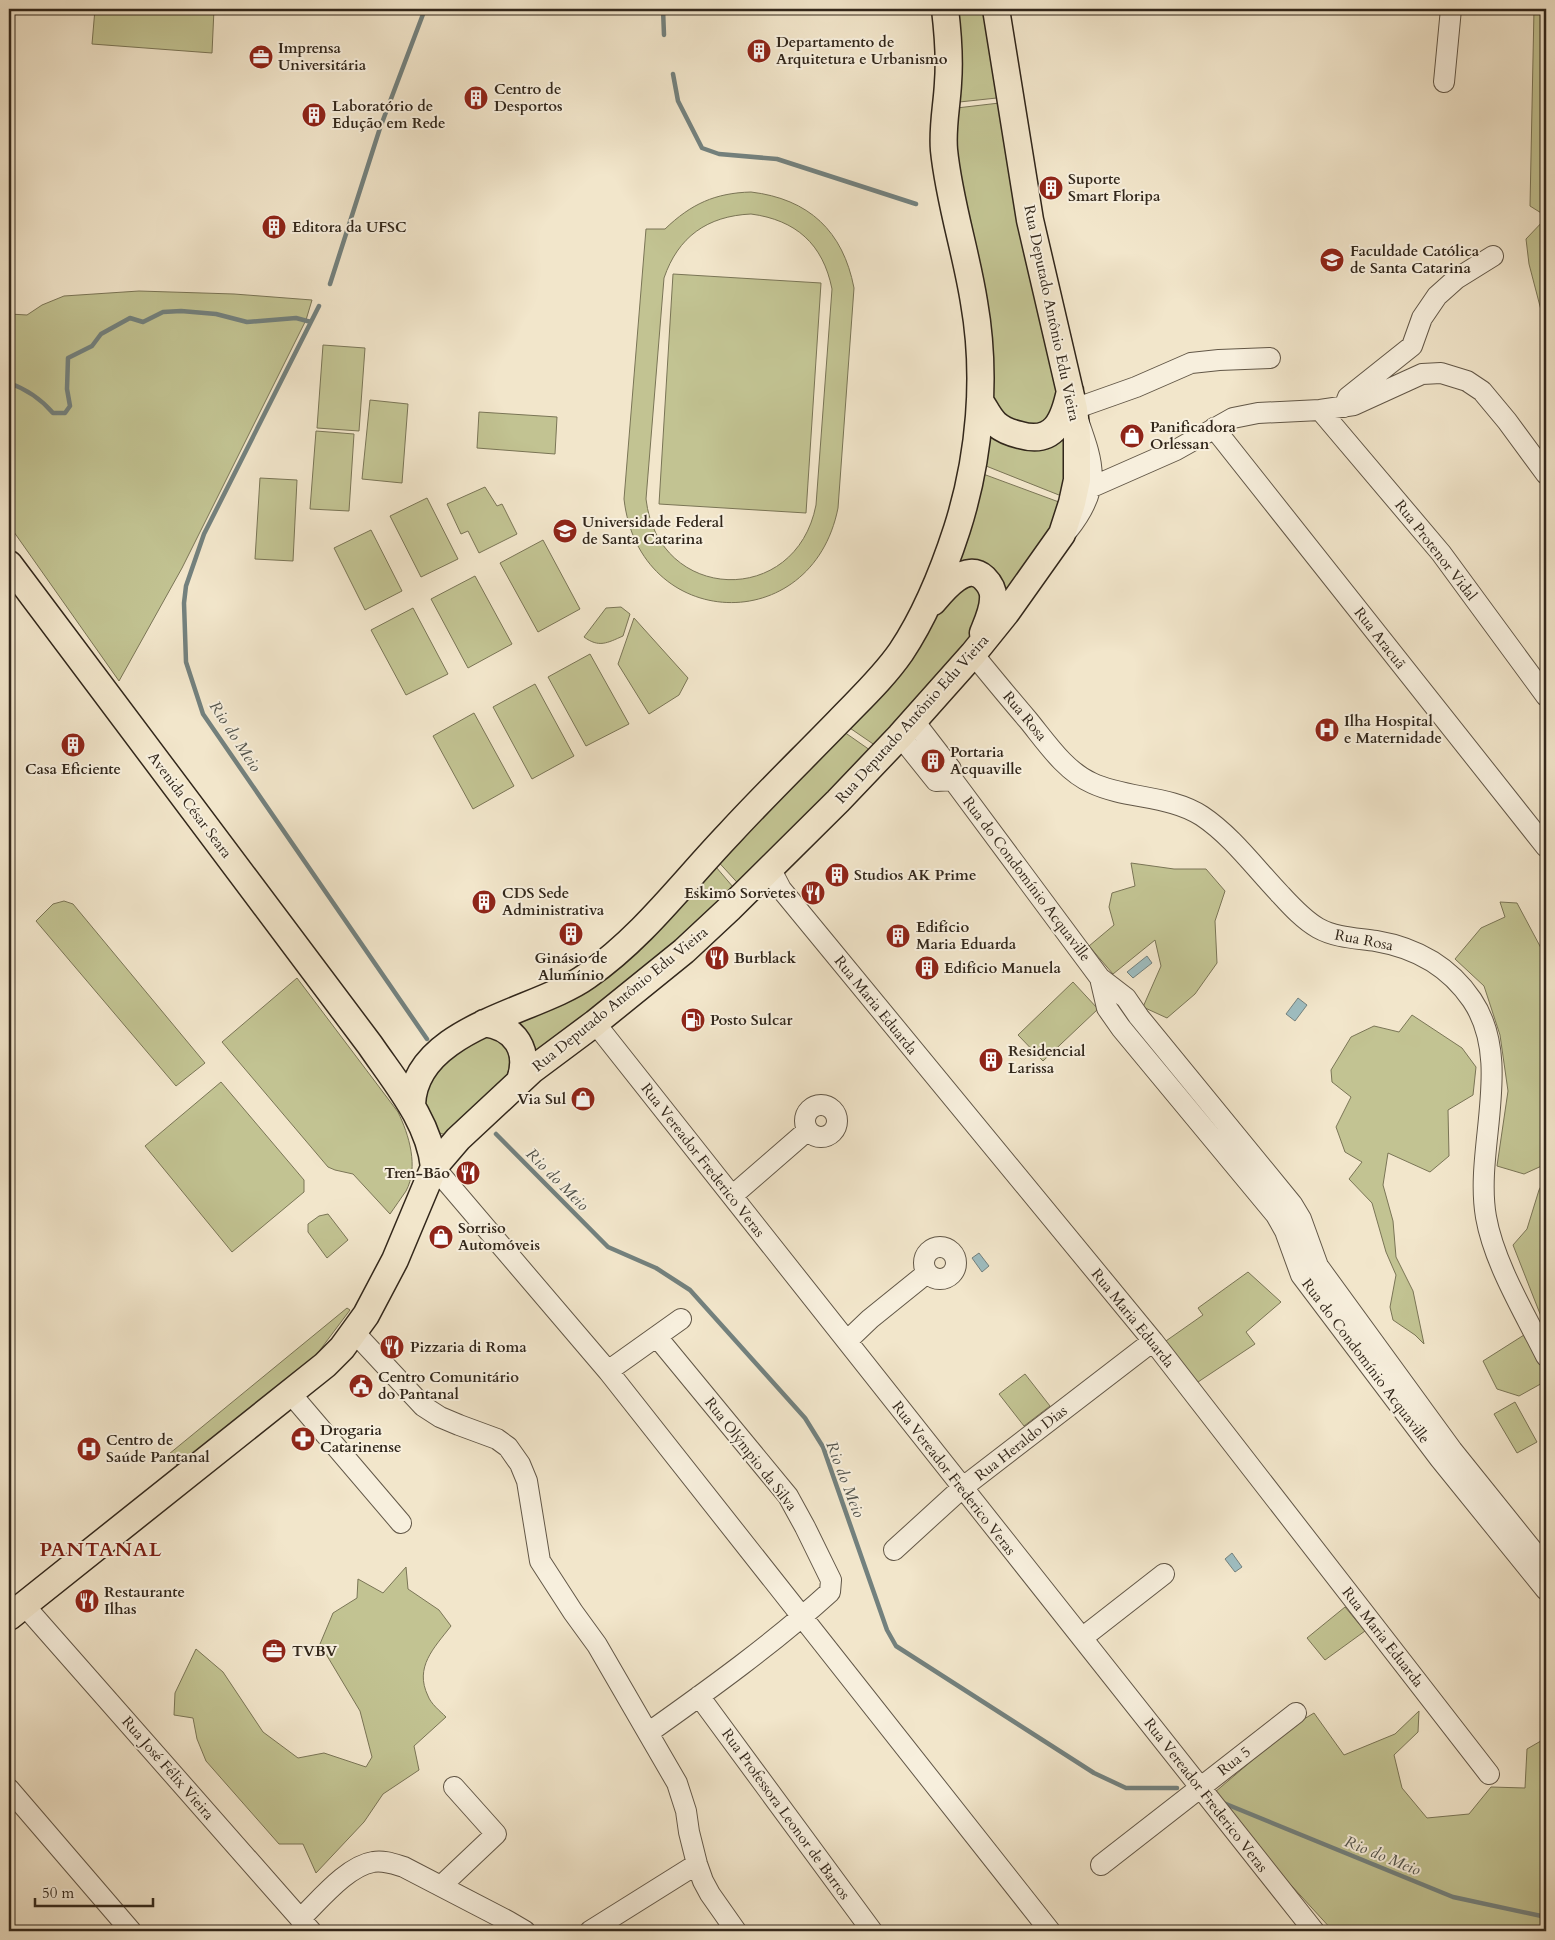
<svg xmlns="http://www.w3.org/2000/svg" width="1555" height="1940" font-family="Cardo,serif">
<rect width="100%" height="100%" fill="#f2e6cb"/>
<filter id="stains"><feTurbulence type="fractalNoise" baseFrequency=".004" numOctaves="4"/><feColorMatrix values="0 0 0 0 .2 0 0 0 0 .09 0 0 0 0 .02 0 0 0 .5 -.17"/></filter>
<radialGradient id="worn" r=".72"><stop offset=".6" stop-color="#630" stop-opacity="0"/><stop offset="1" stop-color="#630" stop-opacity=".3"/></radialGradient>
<path fill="#c2c392" stroke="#7a7556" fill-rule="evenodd" d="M95,9H214L212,53L92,44Z
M948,9H992L1006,97L950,103Z
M1534,9H1546V216L1530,206Z
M1008,102L1066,393L1050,429L1018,430L989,402L948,109Z
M751,192C809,199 843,231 854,288L838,508C812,639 639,632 624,499L646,229H665C691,204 715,193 751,192ZM751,214C796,220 823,244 832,289L816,505C796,608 658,603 646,499L664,278C678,237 707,216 751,214Z
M1546,218V311L1541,310L1529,264L1526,239Z
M673,274L821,283L806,513L659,504Z
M139,291L234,294L312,300L306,320L182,568L119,681L9,525V314L27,315L42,305L64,296Z
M323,345L365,348L359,431L317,428Z
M370,400L408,404L402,483L362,479Z
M479,412L557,417L555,454L477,448Z
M983,412L1006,436L1072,413L1069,499L976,462Z
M316,431L354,434L349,511L310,509Z
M975,471L1067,505L1049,546L1000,597L956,573Z
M260,478L297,480L293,561L255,559Z
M485,487L497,506L502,504L517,534L479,553L468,531L461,534L447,504Z
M427,498L458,559L421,577L390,516Z
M371,530L402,591L365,610L334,548Z
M543,540L580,609L538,632L500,563Z
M475,576L512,644L468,668L431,599Z
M963,580L986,587L983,620L882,750L841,722Z
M621,607L630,614L623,636C607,643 599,648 584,637L606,608Z
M413,608L448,674L406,695L371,630Z
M634,618L688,678L679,695L649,714L618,664Z
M590,654L629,724L586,746L548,677Z
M535,684L574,756L532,779L493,707Z
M474,713L514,786L473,809L433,736Z
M837,727L877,755L744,890L714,857Z
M710,860L739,894L527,1067L498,1022L570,992Z
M1131,863L1174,869H1206L1225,891L1215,921L1217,963L1195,994L1167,1018L1143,1007L1161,966L1155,940L1113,974L1089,946L1114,925L1109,907L1112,893L1135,886Z
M64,901L73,904L205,1063L176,1086L36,921L53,904Z
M1500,902L1517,903L1541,948H1546V1164L1524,1174L1497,1166L1508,1091L1500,1035L1484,986L1455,959L1481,928L1505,917Z
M297,978L398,1112C409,1135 419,1167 406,1191C401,1199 395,1206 390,1214L353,1174L335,1170L328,1167L222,1042Z
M1073,982L1098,1009L1043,1061L1018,1035Z
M1412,1015L1462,1048L1476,1067L1473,1095L1448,1110L1449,1156L1430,1172L1388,1153L1383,1185L1393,1221L1396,1257L1413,1291L1424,1344L1415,1335L1393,1320L1390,1307L1396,1275L1386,1252L1372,1203L1349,1179L1362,1162L1345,1152L1336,1127L1351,1097L1332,1082L1331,1070L1351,1037L1374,1026L1399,1032Z
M496,1028L520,1065L452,1136C441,1134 434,1132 425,1125L420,1080L431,1065Z
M221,1082L304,1180V1192L232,1252L145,1146Z
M1546,1177V1329L1513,1245L1527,1229L1539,1190Z
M328,1214L348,1240L327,1258L308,1232V1224L319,1216Z
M1248,1272L1281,1302L1246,1332L1255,1344L1195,1384L1163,1343L1203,1315L1198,1308Z
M347,1308L350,1310L308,1366L177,1465L169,1454Z
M1524,1335L1546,1374V1381L1519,1396L1497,1389L1483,1361Z
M1025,1374L1050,1406L1024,1426L999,1394Z
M1515,1402L1537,1442L1517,1453L1494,1414Z
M406,1567L408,1589L439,1610L451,1626C434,1648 414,1667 428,1696C431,1704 440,1711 446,1717L414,1746L419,1770L383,1794L364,1822L316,1873L303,1844H279L206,1761L197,1739L193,1718L174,1715L175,1693L196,1649L223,1672L263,1732L298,1758L324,1753L366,1767L372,1757L360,1711L320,1644L333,1613L357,1598L358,1579L383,1593Z
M1345,1607L1365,1631L1325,1660L1307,1638Z
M1419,1711L1418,1732L1394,1755L1402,1788L1427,1818L1469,1814L1491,1787L1525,1788L1527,1749L1546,1738V1931H1333L1236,1825L1215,1792L1294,1725L1314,1713L1344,1755L1395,1734Z"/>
<path fill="#9ebdc0" stroke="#73817e" d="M1147,956L1152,963L1133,978L1127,972Z
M1298,998L1307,1005L1295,1021L1286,1014Z
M979,1253L989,1266L982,1272L972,1258Z
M1232,1553L1242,1567L1235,1572L1225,1559Z"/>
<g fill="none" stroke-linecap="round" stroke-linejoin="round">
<path stroke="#73817e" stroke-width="4.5" d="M663,9L664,35
M673,74L678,101L702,148L719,154L777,159L916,204
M330,284L380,128L425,9
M319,306L204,534L186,586L184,603L186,662L203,714L427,1039
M9,383C26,389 41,399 53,413H65L70,406L67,389L68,358L92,346L101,334L130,318L143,322L163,312L181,311L216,314L247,322L296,318L311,322
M496,1134L608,1247L656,1268L690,1290L805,1418L823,1447L887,1630L896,1646L1094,1773L1126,1788H1177
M1221,1802L1453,1897L1546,1917"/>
<defs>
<path id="minor" d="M1444,82L1451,9
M1344,407L1348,397L1412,346L1422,318L1437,296L1456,279L1493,256
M1320,410L1441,553L1546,696
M1214,428L1546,847
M1092,487L1176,450L1233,418L1258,413L1320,410L1354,405L1422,374L1441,373L1467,381L1482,391L1507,421L1546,474
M1068,530C1105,484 1092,461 1074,409L1136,387L1191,363L1219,360L1270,358
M973,654C991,676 1009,698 1028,720C1046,742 1065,771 1092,783C1126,799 1170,795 1202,816C1232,836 1256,869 1281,895C1292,907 1304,920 1318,928C1336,938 1356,938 1376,941C1417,948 1449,966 1472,1000C1514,1062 1474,1148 1486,1217C1494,1263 1525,1314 1546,1356
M914,721L951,769L953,780L1100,978L1126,998L1139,1017L1292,1204L1301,1219L1318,1266L1452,1450L1546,1567
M900,736L936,781L953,780
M770,868L781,889L1153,1341L1489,1774
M1100,978L1107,1008L1121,1028L1276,1215L1285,1231L1301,1275L1440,1459L1546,1590
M595,1023L1314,1931
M805 1121a16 16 0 1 1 32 0a16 16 0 1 1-32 0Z
M434,1167L608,1371L1050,1931
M732,1196L808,1130
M924 1263a16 16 0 1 1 32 0a16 16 0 1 1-32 0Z
M354,1332L423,1406L440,1417L459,1425L497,1439L508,1447L520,1464L527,1481L540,1561L573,1612L597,1645L677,1783L686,1811L689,1832L697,1864L703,1881L710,1894L736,1931
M847,1341L870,1319L927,1273
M608,1371L681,1319
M291,1394L401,1523
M894,1550L962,1488L1153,1341
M24,1605L311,1931
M1082,1638L1164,1574
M699,1696L872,1931
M648,1733C710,1689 774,1643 830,1592L831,1580L805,1527L788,1496L657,1337
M9,1789L131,1931
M1101,1865L1296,1713
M441,1886L496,1834L454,1787
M300,1919C319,1901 347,1866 373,1862C384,1860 394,1864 404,1867L508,1921L525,1931
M590,1931L697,1864"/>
<path id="major" d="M980,401C985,408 989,418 996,424C1003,430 1011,433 1020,435C1055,445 1064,419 1070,391
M9,564L370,1045C396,1083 429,1121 434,1167
M933,602C943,590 966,561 984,578C990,584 994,590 993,599C993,610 987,623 983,633
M484,1023C516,1027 530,1051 520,1080
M412,1105C414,1027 537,1012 587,976C643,937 683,882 730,833C765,795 802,759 838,722C860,699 883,678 901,652C925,616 944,569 957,529C980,457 987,376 974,302C966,251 949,201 944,150C942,127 947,105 948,83C950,58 948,34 945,9
M9,1617L325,1365L342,1348L366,1315L395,1260L434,1167L458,1139L532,1070L595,1023L684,951L729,909L838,801L900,736L973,654L1006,613L1062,534L1072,503L1077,480V436L1074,409L1030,220L996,9"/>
</defs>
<use href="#minor" stroke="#625747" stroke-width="22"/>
<use href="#major" stroke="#32271b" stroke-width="29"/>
<use href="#minor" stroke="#f7efdd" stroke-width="20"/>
<use href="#major" stroke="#f2e6cb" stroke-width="26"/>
</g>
<defs>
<symbol id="building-disc" viewBox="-11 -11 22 22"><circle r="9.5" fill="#8f2418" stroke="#f7efdd"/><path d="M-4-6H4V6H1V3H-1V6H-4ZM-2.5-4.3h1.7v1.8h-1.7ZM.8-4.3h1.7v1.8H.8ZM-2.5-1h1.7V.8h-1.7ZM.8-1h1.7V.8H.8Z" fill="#fff"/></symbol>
<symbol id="office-disc" viewBox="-11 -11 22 22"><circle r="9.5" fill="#8f2418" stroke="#f7efdd"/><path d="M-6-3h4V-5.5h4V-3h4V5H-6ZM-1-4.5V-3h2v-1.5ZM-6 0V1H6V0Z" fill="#fff"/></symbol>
<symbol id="university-disc" viewBox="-11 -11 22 22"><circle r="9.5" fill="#8f2418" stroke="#f7efdd"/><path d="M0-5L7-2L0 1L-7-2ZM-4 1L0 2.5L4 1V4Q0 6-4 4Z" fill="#fff"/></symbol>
<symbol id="shop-disc" viewBox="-11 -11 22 22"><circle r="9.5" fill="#8f2418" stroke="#f7efdd"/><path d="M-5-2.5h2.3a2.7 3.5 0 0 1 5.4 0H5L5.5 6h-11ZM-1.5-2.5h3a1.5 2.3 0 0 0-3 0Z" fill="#fff"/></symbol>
<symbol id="hospital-disc" viewBox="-11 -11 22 22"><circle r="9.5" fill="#8f2418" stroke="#f7efdd"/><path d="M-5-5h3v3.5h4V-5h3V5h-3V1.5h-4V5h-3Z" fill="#fff"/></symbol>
<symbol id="restaurant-disc" viewBox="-11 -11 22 22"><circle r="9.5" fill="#8f2418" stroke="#f7efdd"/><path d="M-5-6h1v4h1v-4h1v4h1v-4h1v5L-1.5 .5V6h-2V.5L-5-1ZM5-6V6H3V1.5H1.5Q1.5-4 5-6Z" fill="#fff"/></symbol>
<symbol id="fuel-disc" viewBox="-11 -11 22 22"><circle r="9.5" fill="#8f2418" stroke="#f7efdd"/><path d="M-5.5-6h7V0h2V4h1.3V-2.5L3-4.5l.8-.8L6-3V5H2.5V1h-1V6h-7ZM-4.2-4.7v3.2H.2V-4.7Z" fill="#fff"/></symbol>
<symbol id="civic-disc" viewBox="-11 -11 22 22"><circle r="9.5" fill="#8f2418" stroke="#f7efdd"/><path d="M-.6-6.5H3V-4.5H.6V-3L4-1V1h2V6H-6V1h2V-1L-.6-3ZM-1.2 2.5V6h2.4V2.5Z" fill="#fff"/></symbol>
<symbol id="pharmacy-disc" viewBox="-11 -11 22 22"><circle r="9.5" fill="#8f2418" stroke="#f7efdd"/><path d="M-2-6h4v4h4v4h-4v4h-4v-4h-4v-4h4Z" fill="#fff"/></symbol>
</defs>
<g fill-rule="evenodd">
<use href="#building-disc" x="745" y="37" width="28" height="28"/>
<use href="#office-disc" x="247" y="43" width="28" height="28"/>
<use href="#building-disc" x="462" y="84" width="28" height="28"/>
<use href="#building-disc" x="300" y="101" width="28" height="28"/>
<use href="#building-disc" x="1037" y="174" width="28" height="28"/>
<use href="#building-disc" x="260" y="213" width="28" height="28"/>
<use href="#university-disc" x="1318" y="246" width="28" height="28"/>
<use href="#shop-disc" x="1118" y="422" width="28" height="28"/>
<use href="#university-disc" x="551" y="517" width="28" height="28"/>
<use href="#hospital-disc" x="1313" y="716" width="28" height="28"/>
<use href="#building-disc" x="59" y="731" width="28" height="28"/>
<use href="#building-disc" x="919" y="747" width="28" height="28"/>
<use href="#building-disc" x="823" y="861" width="28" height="28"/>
<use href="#restaurant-disc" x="799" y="879" width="28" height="28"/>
<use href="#building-disc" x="470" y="888" width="28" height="28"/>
<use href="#building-disc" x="557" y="920" width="28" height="28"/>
<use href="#building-disc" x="884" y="922" width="28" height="28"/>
<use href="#restaurant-disc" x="703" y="944" width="28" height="28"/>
<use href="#building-disc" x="913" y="954" width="28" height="28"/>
<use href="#fuel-disc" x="679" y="1006" width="28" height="28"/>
<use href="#building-disc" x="977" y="1046" width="28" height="28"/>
<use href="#shop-disc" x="569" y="1085" width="28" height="28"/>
<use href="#restaurant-disc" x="454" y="1159" width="28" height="28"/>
<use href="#shop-disc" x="427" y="1223" width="28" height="28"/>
<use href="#restaurant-disc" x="378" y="1333" width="28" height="28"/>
<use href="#civic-disc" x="347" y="1372" width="28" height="28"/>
<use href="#pharmacy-disc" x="289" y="1425" width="28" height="28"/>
<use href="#hospital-disc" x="75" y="1435" width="28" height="28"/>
<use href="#restaurant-disc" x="73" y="1587" width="28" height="28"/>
<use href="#office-disc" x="260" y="1637" width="28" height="28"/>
</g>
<g text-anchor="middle" stroke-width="4" stroke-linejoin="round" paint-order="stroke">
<g font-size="15" font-weight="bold" fill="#32271b" stroke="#f7efdd" text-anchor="start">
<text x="776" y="47">Departamento de<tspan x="776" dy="17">Arquitetura e Urbanismo</tspan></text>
<text x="278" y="53">Imprensa<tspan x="278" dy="17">Universitária</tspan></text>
<text x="494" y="94">Centro de<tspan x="494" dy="17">Desportos</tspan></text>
<text x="332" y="111">Laboratório de<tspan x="332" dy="17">Edução em Rede</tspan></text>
<text x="1068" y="184">Suporte<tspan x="1068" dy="17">Smart Floripa</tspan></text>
<text x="292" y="232">Editora da UFSC</text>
<text x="1350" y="256">Faculdade Católica<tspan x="1350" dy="17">de Santa Catarina</tspan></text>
<text x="1150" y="432">Panificadora<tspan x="1150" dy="17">Orlessan</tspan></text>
<text x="582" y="527">Universidade Federal<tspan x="582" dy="17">de Santa Catarina</tspan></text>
<text x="1344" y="726">Ilha Hospital<tspan x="1344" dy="17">e Maternidade</tspan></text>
<text x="950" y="757">Portaria<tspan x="950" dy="17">Acquaville</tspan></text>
<text x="73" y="774" text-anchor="middle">Casa Eficiente</text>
<text x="854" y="880">Studios AK Prime</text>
<text x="502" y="898">CDS Sede<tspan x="502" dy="17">Administrativa</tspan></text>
<text x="796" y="898" text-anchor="end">Eskimo Sorvetes</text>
<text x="916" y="932">Edifício<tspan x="916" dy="17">Maria Eduarda</tspan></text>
<text x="571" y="963" text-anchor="middle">Ginásio de<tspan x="571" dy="17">Alumínio</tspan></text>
<text x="734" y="963">Burblack</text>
<text x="944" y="973">Edifício Manuela</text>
<text x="710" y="1025">Posto Sulcar</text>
<text x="1008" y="1056">Residencial<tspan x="1008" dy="17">Larissa</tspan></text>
<text x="566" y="1104" text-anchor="end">Via Sul</text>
<text x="450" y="1178" text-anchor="end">Tren-Bão</text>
<text x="458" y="1233">Sorriso<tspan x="458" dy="17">Automóveis</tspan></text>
<text x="410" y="1352">Pizzaria di Roma</text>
<text x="378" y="1382">Centro Comunitário<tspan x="378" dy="17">do Pantanal</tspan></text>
<text x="320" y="1435">Drogaria<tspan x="320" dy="17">Catarinense</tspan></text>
<text x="106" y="1445">Centro de<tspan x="106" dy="17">Saúde Pantanal</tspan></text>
<text x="104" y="1597">Restaurante<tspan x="104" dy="17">Ilhas</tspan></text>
<text x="292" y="1656">TVBV</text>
</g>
<g font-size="15" fill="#32271b" stroke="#f7efdd">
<text transform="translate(1052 313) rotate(78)" y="5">Rua Deputado Antônio Edu Vieira</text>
<text transform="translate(1436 550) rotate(52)" y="5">Rua Protenor Vidal</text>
<text transform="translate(1380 638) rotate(52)" y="5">Rua Aracuã</text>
<text transform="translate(1025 716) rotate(50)" y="5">Rua Rosa</text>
<text transform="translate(912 719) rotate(-48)" y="5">Rua Deputado Antônio Edu Vieira</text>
<text transform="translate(190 805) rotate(53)" y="5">Avenida César Seara</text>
<text transform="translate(1027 879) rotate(53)" y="5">Rua do Condomínio Acquaville</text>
<text transform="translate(1364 940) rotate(11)" y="5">Rua Rosa</text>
<text transform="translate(620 999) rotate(-39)" y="5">Rua Deputado Antônio Edu Vieira</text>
<text transform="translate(876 1005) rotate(51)" y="5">Rua Maria Eduarda</text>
<text transform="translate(703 1160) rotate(52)" y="5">Rua Vereador Frederico Veras</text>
<text transform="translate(1133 1318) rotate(51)" y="5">Rua Maria Eduarda</text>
<text transform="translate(1366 1361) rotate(53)" y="5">Rua do Condomínio Acquaville</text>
<text transform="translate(1021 1443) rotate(-38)" y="5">Rua Heraldo Dias</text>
<text transform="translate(751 1454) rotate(52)" y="5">Rua Olýmpio da Silva</text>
<text transform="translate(954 1478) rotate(52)" y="5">Rua Vereador Frederico Veras</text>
<text transform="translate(1383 1637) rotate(52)" y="5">Rua Maria Eduarda</text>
<text transform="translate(1234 1761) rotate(-38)" y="5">Rua 5</text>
<text transform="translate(168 1768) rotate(49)" y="5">Rua José Félix Vieira</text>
<text transform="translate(1206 1795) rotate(52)" y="5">Rua Vereador Frederico Veras</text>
<text transform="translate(786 1814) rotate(54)" y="5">Rua Professora Leonor de Barros</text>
</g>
<g font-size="16" font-style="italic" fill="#52544d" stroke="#f7efdd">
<text transform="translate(236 736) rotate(57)" y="6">Rio do Meio</text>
<text transform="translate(558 1179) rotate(45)" y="6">Rio do Meio</text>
<text transform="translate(846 1479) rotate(69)" y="6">Rio do Meio</text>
<text transform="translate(1383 1855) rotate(22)" y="6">Rio do Meio</text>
</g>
<g font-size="20" font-weight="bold" letter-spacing="1" fill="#7a1f14" stroke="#f7efdd">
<text x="101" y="1556">PANTANAL</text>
</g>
</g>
<rect width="1555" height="1940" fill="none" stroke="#f2e6cb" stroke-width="30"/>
<rect x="10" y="10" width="1535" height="1920" fill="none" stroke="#32271b" stroke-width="2.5"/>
<rect x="15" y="15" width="1525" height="1910" fill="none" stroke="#32271b"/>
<path d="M35 1898v8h118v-8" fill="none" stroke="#32271b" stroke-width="2.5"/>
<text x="42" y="1898" font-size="15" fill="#32271b" stroke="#f7efdd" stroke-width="4" paint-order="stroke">50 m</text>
<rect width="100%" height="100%" filter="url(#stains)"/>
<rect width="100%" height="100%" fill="url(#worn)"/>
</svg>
